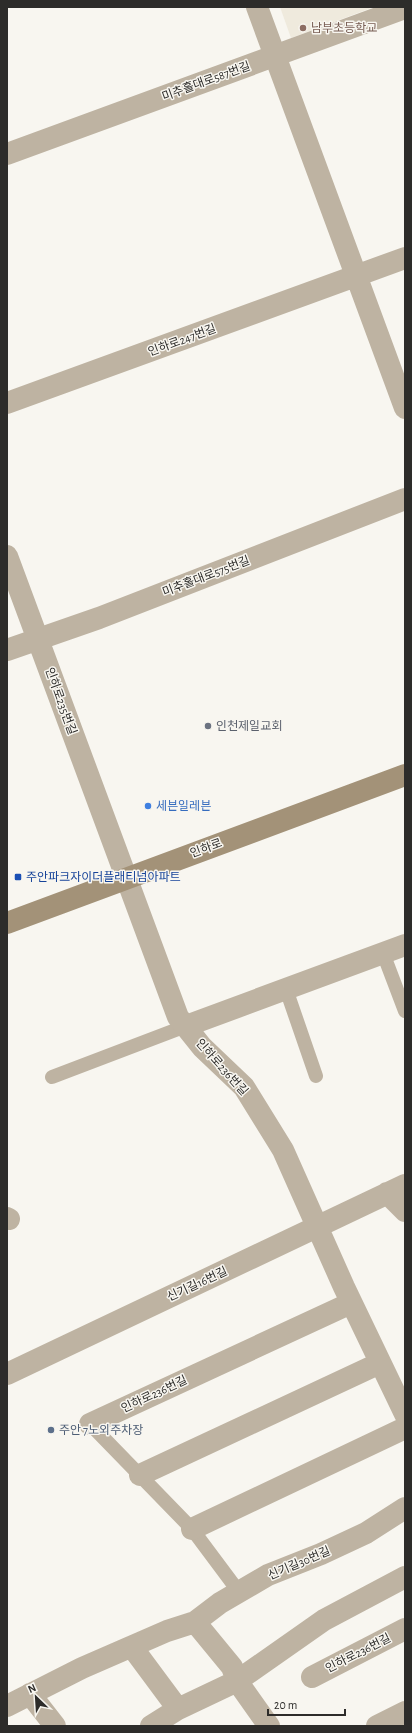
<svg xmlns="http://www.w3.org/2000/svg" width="412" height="1733" font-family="'Alegreya Sans','Noto Sans KR',sans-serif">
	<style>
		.built { fill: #efeadd }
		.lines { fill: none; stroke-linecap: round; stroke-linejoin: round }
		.lane { stroke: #beb3a2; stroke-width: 14 }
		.street { stroke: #beb3a2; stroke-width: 22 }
		.secondary { stroke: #a39278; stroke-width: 22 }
		.education-dot { fill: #8d6e63; stroke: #f8f6f0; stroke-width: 1.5 }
		.worship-dot { fill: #6b7280; stroke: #f8f6f0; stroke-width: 1.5 }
		.shop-dot { fill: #3f7fe0; stroke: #f8f6f0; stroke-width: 1.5 }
		.transit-dot { fill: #1a4fb4; stroke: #f8f6f0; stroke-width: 1.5 }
		.service-dot { fill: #5c6f8a; stroke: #f8f6f0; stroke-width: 1.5 }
		.labels { text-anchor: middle; stroke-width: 3; stroke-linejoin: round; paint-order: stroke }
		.education-label { font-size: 12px; fill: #785e54; stroke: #f8f6f0; text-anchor: start }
		.street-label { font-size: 12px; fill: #2d2c2a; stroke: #f8f6f0 }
		.worship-label { font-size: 12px; fill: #5b616d; stroke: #f8f6f0; text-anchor: start }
		.shop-label { font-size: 12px; fill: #366cbe; stroke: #f8f6f0; text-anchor: start }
		.transit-label { font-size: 12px; fill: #164399; stroke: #f8f6f0; text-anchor: start }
		.service-label { font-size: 12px; fill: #4e5e75; stroke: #f8f6f0; text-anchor: start }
	</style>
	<rect width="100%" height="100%" fill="#f8f6f0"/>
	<path class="built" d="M280,7H374L291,38Z"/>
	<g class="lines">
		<path class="lane" d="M383,953L405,1011
			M286,989L316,1076
			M52,1077L186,1026
			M90,1424L192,1529L239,1592"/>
		<path class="street" d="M257,7L405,408
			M7,154L405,8
			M7,403L405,258
			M7,556L178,1017L202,1047L244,1087L283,1150L344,1287L405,1414
			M7,650L99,618L405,499
			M186,1026L405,945
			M387,1193L405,1211
			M7,1218L9,1219
			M7,1374L405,1185
			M90,1424L351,1303
			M140,1475L380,1363
			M192,1529L405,1428
			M195,1622L232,1667L237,1681L269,1726
			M132,1647L178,1709
			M312,1677L405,1629
			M30,1694L55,1726
			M7,1706L82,1668L167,1631L195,1622L220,1603L268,1575L321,1554L366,1533L405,1508
			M151,1726L178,1709L237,1681L324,1620L405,1577
			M377,1726L405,1712"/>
		<path class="secondary" d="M7,923L405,775"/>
	</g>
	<circle class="education-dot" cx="303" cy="28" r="4"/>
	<circle class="worship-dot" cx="208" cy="726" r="4"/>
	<circle class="shop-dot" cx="148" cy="806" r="4"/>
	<rect class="transit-dot" x="14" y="873" width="8" height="8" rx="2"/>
	<circle class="service-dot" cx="51" cy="1430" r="4"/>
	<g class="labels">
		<g class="education-label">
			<text x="311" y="32">남부초등학교</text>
		</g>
		<g class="street-label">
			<text transform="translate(206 81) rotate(-20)" y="4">미추홀대로587번길</text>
			<text transform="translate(182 340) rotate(-20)" y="4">인하로247번길</text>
			<text transform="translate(206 576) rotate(-21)" y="4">미추홀대로575번길</text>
			<text transform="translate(61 701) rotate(70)" y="4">인하로235번길</text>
			<text transform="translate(206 848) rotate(-20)" y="4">인하로</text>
			<text transform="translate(222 1067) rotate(48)" y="4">인하로236번길</text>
			<text transform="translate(197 1284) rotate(-25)" y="4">신기길16번길</text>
			<text transform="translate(154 1394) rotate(-25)" y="4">인하로236번길</text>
			<text transform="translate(299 1563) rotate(-23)" y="4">신기길30번길</text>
			<text transform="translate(358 1653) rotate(-27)" y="4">인하로236번길</text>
		</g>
		<g class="worship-label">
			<text x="216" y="730">인천제일교회</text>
		</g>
		<g class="shop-label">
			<text x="156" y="810">세븐일레븐</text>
		</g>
		<g class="transit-label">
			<text x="26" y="881">주안파크자이더플래티넘아파트</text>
		</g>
		<g class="service-label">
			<text x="59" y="1434">주안 7노외주차장</text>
		</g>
	</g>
	<rect width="412" height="1733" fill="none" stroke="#2d2c2a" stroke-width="16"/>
	<g transform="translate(36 1697) rotate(335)" stroke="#f8f6f0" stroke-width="3" paint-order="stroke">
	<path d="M0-3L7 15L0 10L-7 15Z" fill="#2d2c2a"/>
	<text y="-6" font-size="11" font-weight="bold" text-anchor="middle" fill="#2d2c2a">N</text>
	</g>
	<path d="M268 1709v6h77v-6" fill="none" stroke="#2d2c2a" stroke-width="2"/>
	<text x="274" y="1709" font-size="12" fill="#2d2c2a" stroke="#f8f6f0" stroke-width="3" paint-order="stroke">20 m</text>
</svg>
